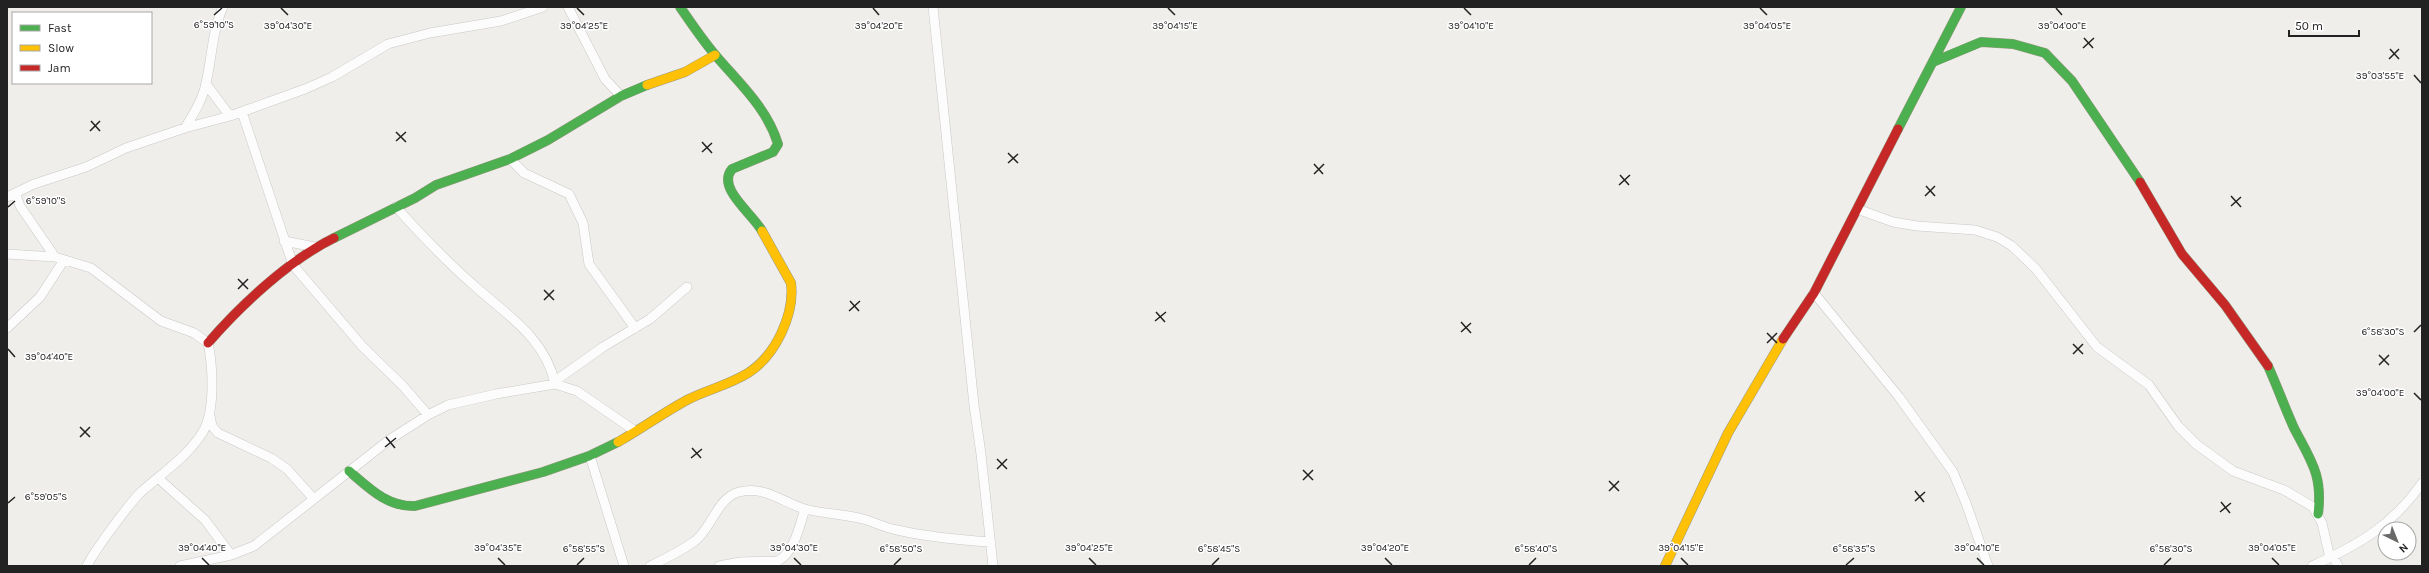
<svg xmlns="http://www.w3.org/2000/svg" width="2429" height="573" font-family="Karla,sans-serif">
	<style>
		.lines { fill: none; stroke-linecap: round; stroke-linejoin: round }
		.street-casing { stroke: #c9c8c7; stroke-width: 10 }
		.fast-casing { stroke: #999a82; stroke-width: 10 }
		.slow-casing { stroke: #999a82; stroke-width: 10 }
		.jam-casing { stroke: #999a82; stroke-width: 10 }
		.street { stroke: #fdfcfc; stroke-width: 9 }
		.fast { stroke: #4caf50; stroke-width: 9 }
		.slow { stroke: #ffc107; stroke-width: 9 }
		.jam { stroke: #c62828; stroke-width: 9 }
		.ticks { fill: none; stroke: #222; stroke-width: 1.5 }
		.ticks-label { font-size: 10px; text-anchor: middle; fill: #222; stroke: #fff; stroke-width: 3; stroke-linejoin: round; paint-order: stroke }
	</style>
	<rect width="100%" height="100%" fill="#f0eeeb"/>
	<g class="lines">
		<defs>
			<path id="street" d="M568,7L605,79L621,96
				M933,7L974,405L981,454L993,566
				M206,84L230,116
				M242,112L293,265L362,346L403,386L428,415
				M185,128C194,113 203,99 206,83C212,58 212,31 223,7
				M510,159L524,173L569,194L583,223L589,264L635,328
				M15,193L20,206L55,257
				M7,197L34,184L86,167L126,148L185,128L230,116L305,89L332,77L388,44L430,33L501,21L543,7
				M396,207C422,236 449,264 478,289C510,317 546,340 555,384
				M1857,209L1893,222L1917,226L1975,230L1997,237L2012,246L2036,269L2097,347L2149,385L2178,426L2196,444L2233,471L2284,490L2313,507L2322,523L2330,558
				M284,241L315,247
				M7,254L55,257L91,268L161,321L194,333L208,343C213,367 215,409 204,430C189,456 162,473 141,492C129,504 94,551 87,566
				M1814,293L1899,397L1953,472L1966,503L1988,566
				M7,328L40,297L64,260
				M555,381L603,347L650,319L687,287
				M210,416L212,426L218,433L271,458L287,469L313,498
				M590,456L624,566
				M158,478L205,520L231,555
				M2333,556L2338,566
				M180,566L231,555L254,546L389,440L428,415L448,405L496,394L555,384L577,391L635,431
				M650,566C665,559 681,551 695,541C712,528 717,498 739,492C765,485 783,503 805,509C824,514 844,514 863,519C874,522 885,528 897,530C928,537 959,540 991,542
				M719,566L740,562L778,561C795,551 799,527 805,509
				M2312,566C2358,545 2392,526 2422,483"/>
			<path id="fast" d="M680,7C692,24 703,41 717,57C740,84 767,108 778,144L773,152L732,169C716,188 753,214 762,231
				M1933,62L1981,42L2013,44L2045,53L2072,81L2140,182
				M1898,129L1961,7
				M334,238L415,198L436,185L510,159L548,140L621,96L647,85
				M2268,366C2277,386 2285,408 2294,428C2311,461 2323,475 2318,514
				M349,471C369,488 387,507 415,506L543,472L589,456L618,442"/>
			<path id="slow" d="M647,85L685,72L715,55
				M618,442C641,429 663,413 687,400C706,390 729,385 748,373C775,356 795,315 791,283L762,231
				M1665,566L1728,433L1783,339"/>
			<path id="jam" d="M2140,182L2182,254L2225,305L2268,366
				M1783,339L1814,293L1898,129
				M208,343C241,305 289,260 334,238"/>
		</defs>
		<use href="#street" class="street-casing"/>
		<use href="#fast" class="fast-casing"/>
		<use href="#slow" class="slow-casing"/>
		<use href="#jam" class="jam-casing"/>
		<use href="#street" class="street"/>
		<use href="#fast" class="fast"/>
		<use href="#slow" class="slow"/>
		<use href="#jam" class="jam"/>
	</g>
	<path class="ticks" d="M281,8L288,15M577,8L584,15M873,8L879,15M1168,8L1175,15M1464,8L1471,15M1760,8L1767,15M2056,8L2062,15M214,15L222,8M2084,38L2093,48M2083,48L2094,38M2390,49L2399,59M2389,59L2399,49M2414,75L2421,83M91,121L100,131M90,131L100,121M396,132L406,142M396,141L406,132M702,142L712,153M702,152L712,143M1008,153L1018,163M1008,163L1018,154M1314,164L1323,174M1314,174L1324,164M1620,175L1629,185M1619,185L1630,175M1926,186L1935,196M1925,196L1935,186M2231,196L2241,207M2231,206L2241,197M8,207L15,201M238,279L248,289M238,289L248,279M544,290L554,300M544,300L554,290M850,301L859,311M849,311L860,301M1156,312L1165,322M1155,321L1166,312M1461,322L1471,333M1461,332L1471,323M2414,332L2421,325M1767,333L1777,343M1767,343L1777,333M2073,344L2083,354M8,349L15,357M2073,354L2083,344M2379,355L2389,365M2379,365L2389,355M2414,393L2421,400M80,427L90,437M80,437L90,427M386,437L395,448M385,447L396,438M692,448L701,458M691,458L702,449M997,459L1007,469M997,469L1007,459M1303,470L1313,480M1303,480L1313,470M1609,481L1619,491M1609,491L1619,481M1915,491L1924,502M1915,501L1925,492M2221,502L2230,513M8,503L15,497M2220,512L2231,503M202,558L209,565M498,558L505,565M794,558L801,565M1089,558L1096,565M1385,558L1392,565M1681,558L1688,565M1977,558L1984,565M2272,558L2279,565M577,565L584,558M894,565L901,558M1212,565L1219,558M1529,565L1536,558M1846,565L1854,558M2164,565L2171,558"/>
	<g class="ticks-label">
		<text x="214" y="28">6°59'10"S</text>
		<text x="288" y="29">39°04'30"E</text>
		<text x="584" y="29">39°04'25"E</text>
		<text x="879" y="29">39°04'20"E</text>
		<text x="1175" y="29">39°04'15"E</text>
		<text x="1471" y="29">39°04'10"E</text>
		<text x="1767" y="29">39°04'05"E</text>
		<text x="2062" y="29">39°04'00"E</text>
		<text x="2380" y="79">39°03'55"E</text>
		<text x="46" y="204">6°59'10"S</text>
		<text x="2383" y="335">6°58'30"S</text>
		<text x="49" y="360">39°04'40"E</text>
		<text x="2380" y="396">39°04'00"E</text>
		<text x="46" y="500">6°59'05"S</text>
		<text x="202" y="551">39°04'40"E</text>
		<text x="498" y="551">39°04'35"E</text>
		<text x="794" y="551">39°04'30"E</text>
		<text x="1089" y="551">39°04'25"E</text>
		<text x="1385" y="551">39°04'20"E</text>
		<text x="1681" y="551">39°04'15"E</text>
		<text x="1977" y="551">39°04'10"E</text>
		<text x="2272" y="551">39°04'05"E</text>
		<text x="584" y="552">6°58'55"S</text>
		<text x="901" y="552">6°58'50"S</text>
		<text x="1219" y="552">6°58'45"S</text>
		<text x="1536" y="552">6°58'40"S</text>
		<text x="1854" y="552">6°58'35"S</text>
		<text x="2171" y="552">6°58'30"S</text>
	</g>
	<rect width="2429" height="573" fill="none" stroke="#222222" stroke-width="16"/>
	<rect x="12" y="12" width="140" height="72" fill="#ffffff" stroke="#a7a7a7"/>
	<rect x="20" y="25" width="20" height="6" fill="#4caf50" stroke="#a7a7a7"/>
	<text x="48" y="32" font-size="12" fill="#222222">Fast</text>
	<rect x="20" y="45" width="20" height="6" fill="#ffc107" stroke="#a7a7a7"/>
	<text x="48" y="52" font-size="12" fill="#222222">Slow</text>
	<rect x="20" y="65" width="20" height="6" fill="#c62828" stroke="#a7a7a7"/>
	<text x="48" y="72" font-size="12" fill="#222222">Jam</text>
	<g transform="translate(2397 541) rotate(137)"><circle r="19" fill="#ffffff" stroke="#a7a7a7"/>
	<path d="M0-3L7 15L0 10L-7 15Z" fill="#6a6968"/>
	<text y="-6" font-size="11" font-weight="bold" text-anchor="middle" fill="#222222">N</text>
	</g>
	<path d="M2289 30v6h70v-6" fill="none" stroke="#222222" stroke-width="2"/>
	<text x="2295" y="30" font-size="12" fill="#222222" stroke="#ffffff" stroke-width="3" paint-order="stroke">50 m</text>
</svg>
